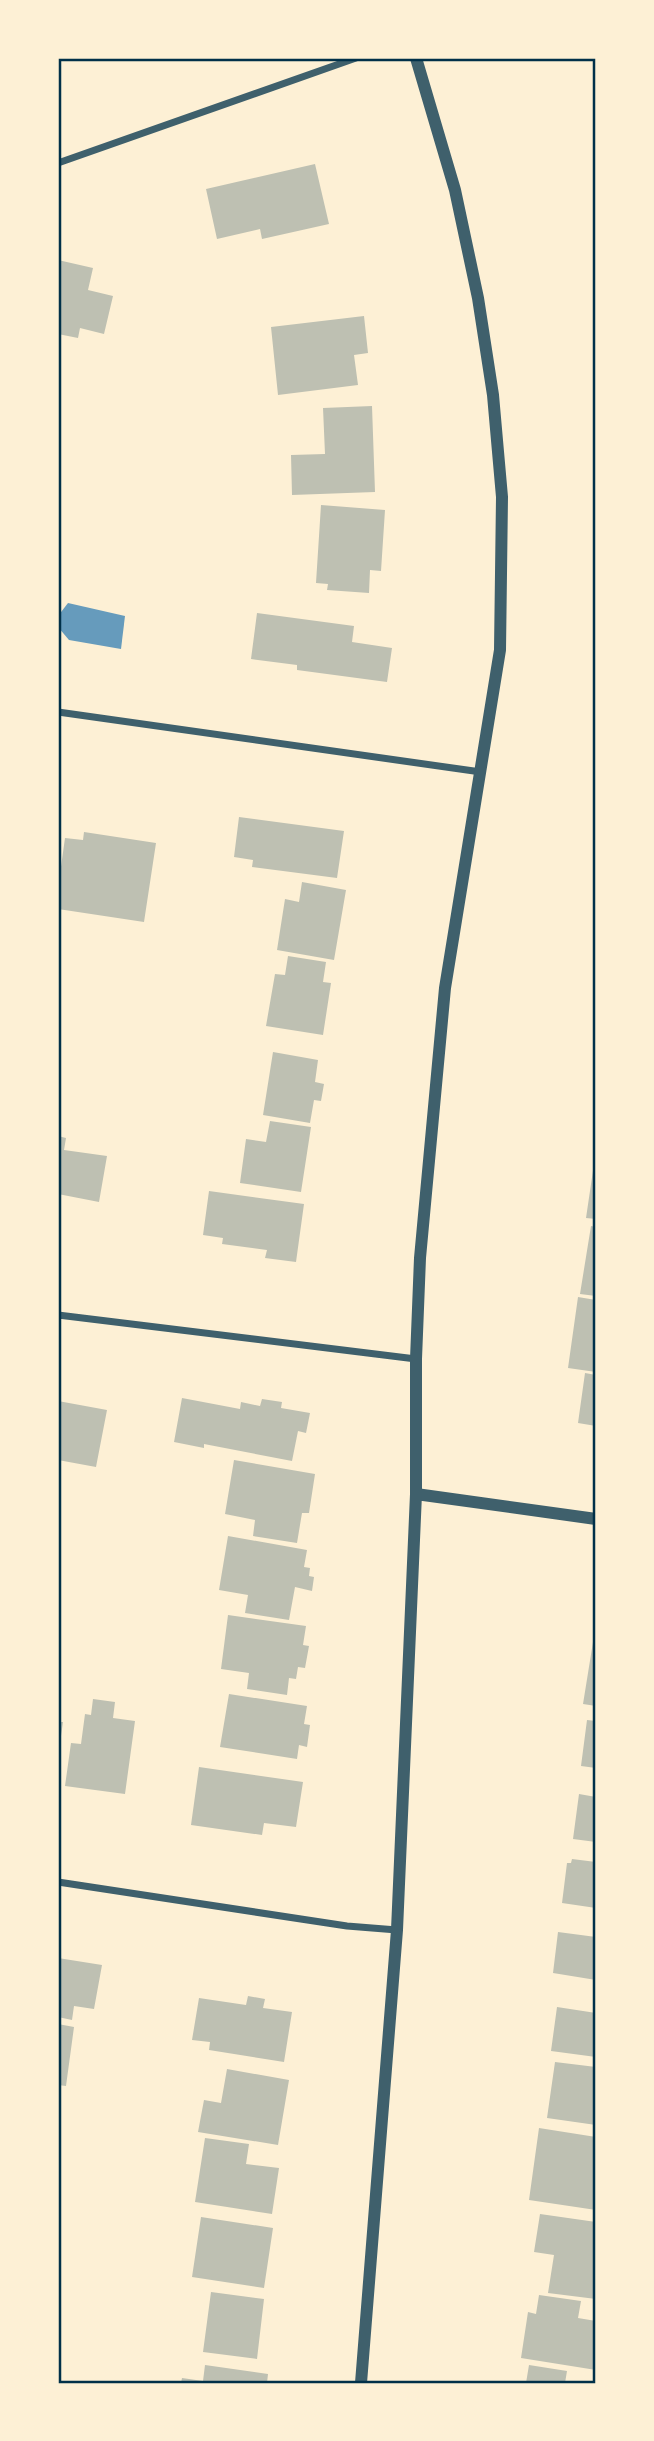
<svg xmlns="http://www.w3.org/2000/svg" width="654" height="2441" font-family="'Nunito Sans',sans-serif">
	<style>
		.water { fill: #669bbc }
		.building { fill: #bec0b2 }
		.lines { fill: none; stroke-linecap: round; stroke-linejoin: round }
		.minor { stroke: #3f606c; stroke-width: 7 }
		.tertiary { stroke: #3f606c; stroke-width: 12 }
		.neatline { fill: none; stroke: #003049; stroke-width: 2.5 }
	</style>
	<rect width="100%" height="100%" fill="#fdf0d5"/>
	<path class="water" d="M68,603L125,616L121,649L69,640L58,627V616Z"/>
	<path class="building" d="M315,164L329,224L262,239L260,229L217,239L206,189Z
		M58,260L93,268L88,290L113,296L104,334L80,328L78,338L58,334Z
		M364,316L368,353L354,355L358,385L278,395L271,327Z
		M372,406L375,492L292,495L291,455L325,454L323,408Z
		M321,505L385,510L381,571L370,570L369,593L327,590L328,584L316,583Z
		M257,613L354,626L352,642L392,648L387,682L297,670V665L251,659Z
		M239,817L344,831L337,878L252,867L253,860L234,857Z
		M84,832L156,843L144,922L58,909V888L65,838L83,840Z
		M302,882L346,890L334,960L277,950L285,899L299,902Z
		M288,956L326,962L323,982L331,983L323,1035L266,1026L275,974L285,975Z
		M273,1052L318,1060L315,1082L324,1084L321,1101L314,1100L310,1123L263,1115Z
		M270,1121L311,1127L301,1192L240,1183L246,1139L266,1142Z
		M58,1136L66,1138L64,1150L107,1156L99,1202L58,1194Z
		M595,1157H596V1219L586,1218Z
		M209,1191L304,1204L296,1262L265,1258L267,1250L222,1244L223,1238L203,1235Z
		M591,1226L596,1227V1296L580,1294Z
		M578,1297L596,1300V1372L568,1368Z
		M585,1373L596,1375V1426L578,1423Z
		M182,1398L240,1409L241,1402L260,1406L262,1399L282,1402L281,1408L310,1413L306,1433L298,1431L292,1461L204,1444V1448L174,1442Z
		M58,1401L107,1410L96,1467L58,1460Z
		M234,1460L315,1474L309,1513H302L297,1543L253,1536L255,1520L225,1514Z
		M228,1536L307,1550L304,1567L310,1568L309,1576L314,1577L312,1591L295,1587L289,1620L245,1613L248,1595L219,1590Z
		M228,1615L306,1626L303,1645L309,1646L305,1668L298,1667L296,1679L289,1678L287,1695L247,1689L249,1673L221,1669Z
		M593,1642H596V1706L583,1704Z
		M229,1694L307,1706L304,1724L310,1725L307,1747L299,1745L297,1759L220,1747Z
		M93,1699L115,1702L113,1718L135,1721L125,1794L65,1786L71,1743L81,1744L85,1714L91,1715Z
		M587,1720L596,1721V1768L581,1766Z
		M58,1722H63L59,1750H58Z
		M199,1767L303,1782L296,1827L264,1823L262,1835L191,1825Z
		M579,1794L596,1797V1842L573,1839Z
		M572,1859L596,1862V1908L562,1903L567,1863H571Z
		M558,1932L596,1937V1980L553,1973Z
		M58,1958L102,1965L94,2009L74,2006L72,2020L58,2017Z
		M248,1996L265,1999L263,2008L292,2012L284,2062L209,2050L210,2042L192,2040L199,1998L246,2005Z
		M557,2007L596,2013V2057L551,2051Z
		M58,2024L74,2027L66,2086L58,2085Z
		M555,2062L596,2067V2125L547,2118Z
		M227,2069L289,2080L278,2145L198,2132L204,2100L221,2103Z
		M539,2128L596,2137V2210L529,2200Z
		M205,2138L249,2144L246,2164L279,2168L272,2214L195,2202Z
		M540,2214L596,2222V2299L548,2293L554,2255L534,2252Z
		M201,2217L273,2228L264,2288L192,2277Z
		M211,2292L264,2299L257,2359L203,2352Z
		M539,2295L581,2301L578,2318L596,2321V2370L521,2358L528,2312L536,2314Z
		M205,2365L268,2374L267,2383H181L182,2378L203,2381Z
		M529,2365L567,2371L565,2383H526Z"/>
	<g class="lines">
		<path class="minor" d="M58,163L356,58
			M58,712L481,772
			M58,1315L416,1359
			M58,1882L347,1926L397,1930"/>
		<path class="tertiary" d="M416,1494L596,1519
			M361,2383L397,1930L416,1494V1359L420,1258L445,988L500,650L502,497L493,395L478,298L455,190L416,58"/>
	</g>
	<rect width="654" height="2441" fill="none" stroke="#fdf0d5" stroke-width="119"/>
	<rect x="60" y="60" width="534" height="2322" class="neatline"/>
</svg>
